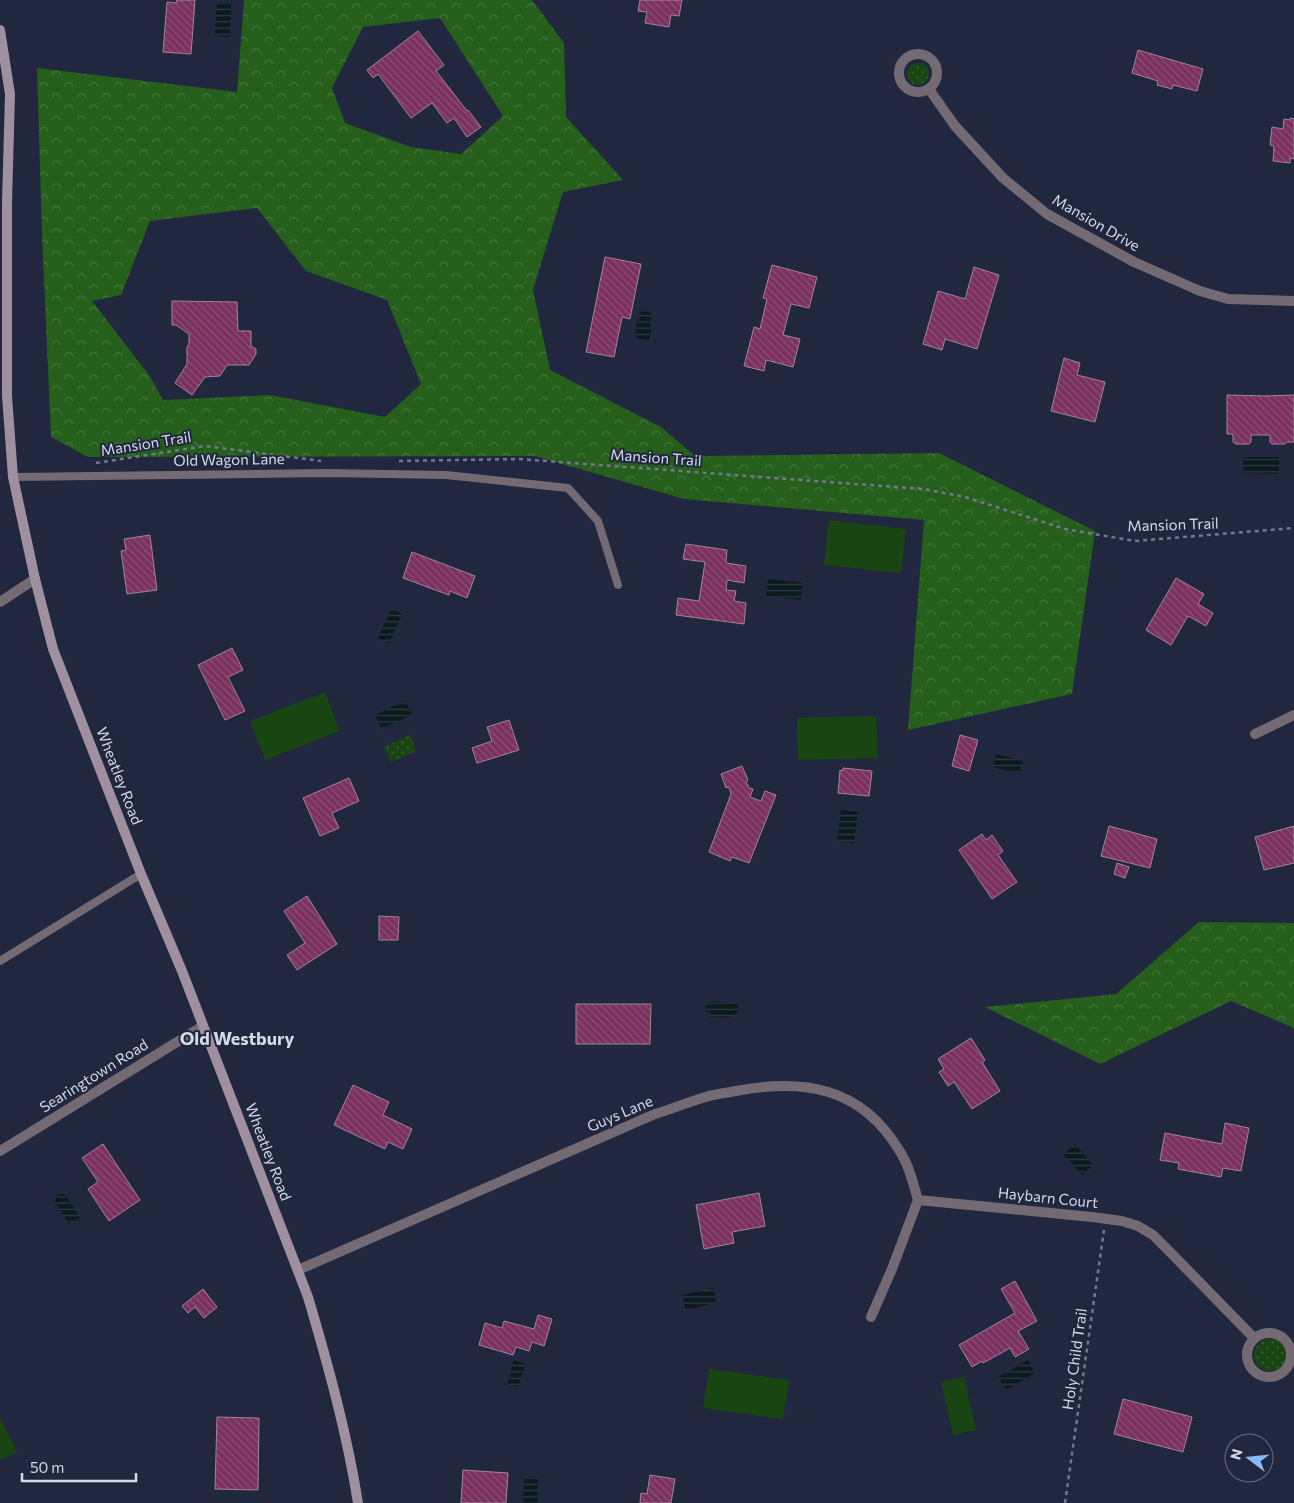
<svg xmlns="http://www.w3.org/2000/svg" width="1294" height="1503" font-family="Commissioner,sans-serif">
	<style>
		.grass { fill: url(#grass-dots) }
		.forest { fill: url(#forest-crowns); fill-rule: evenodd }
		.garden { fill: #184511 }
		.water { fill: url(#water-rules) }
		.building { fill: url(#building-back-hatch); stroke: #a38495 }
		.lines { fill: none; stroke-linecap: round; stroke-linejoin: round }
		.path { stroke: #72798c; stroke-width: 2.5; stroke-dasharray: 4 4; stroke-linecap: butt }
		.lane { stroke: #746a74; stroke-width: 8 }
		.street { stroke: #746a74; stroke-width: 10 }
		.secondary { stroke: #9f8f9f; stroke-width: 10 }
		.labels { text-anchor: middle; stroke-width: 4; stroke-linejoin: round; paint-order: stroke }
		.street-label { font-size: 15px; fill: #d5dae9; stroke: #20273e }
		.quarter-label { font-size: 18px; font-weight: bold; fill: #d5dae9; stroke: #20273e }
	</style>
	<defs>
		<pattern id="grass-dots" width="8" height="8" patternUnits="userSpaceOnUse" patternTransform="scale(1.25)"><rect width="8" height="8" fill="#184511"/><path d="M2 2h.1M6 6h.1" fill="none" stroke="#395f34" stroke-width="1.8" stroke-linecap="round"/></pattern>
		<pattern id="forest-crowns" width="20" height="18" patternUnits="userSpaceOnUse" patternTransform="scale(1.25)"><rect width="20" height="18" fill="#255f1b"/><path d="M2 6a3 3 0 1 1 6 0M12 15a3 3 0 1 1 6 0" fill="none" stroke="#44753c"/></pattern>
		<pattern id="water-rules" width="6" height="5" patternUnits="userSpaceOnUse" patternTransform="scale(1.25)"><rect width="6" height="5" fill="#0a1a1e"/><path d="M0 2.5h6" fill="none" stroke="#2d3b3f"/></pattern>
		<pattern id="building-back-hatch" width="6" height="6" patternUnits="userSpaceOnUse" patternTransform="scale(1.25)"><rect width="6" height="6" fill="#7a315f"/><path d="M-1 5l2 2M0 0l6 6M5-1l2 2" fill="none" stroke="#8c4e76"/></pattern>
	</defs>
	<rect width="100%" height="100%" fill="#20273e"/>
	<path class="grass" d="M907 74a11 11 0 1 1 22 0a11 11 0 1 1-22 0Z
		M410,735L416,751L391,762L384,747Z
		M1254 1355a16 16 0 1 1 32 0a16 16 0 1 1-32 0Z"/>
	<path class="forest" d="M244,0H532L564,43L566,117L623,180L563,192L533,290L550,370L661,427L695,456L939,453L1095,531L1072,694L908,730L924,520L684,499L535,456L88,457L51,437L42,233L37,68L237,92ZM440,18L503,116L461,154L411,147L345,123L332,88L363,27ZM257,208L306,271L387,300L421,384L385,417L270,395L163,400L149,375L92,301L121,295L150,221Z
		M1199,922L1294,923V1028L1231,1001L1100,1064L985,1007L1116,994Z"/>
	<path class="garden" d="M829,520L906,529L901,573L824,565Z
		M325,692L340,731L265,760L250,721Z
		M876,716L878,758L798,760L797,718Z
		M709,1369L789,1380L783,1419L703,1408Z
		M964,1377L976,1430L953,1435L941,1382Z
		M0,1418L17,1452L0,1460Z"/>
	<path class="water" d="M217,3L231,4L230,37L215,36Z
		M641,311L652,313L650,326H652L649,340L636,338L637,334H635L637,320H639Z
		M1243,457H1279V474L1243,473Z
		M768,579L803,583L801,600L766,596Z
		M391,609L402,614L389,643L378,638Z
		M405,701L412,715L381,729L375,715Z
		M996,754L1023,761L1019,774L993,767Z
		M841,810L858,812L854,843L837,840Z
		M711,1001L736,1003L739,1008C737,1021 720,1017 709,1017L710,1013L705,1011V1006L710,1004Z
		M1075,1144L1093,1165L1082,1175L1063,1154Z
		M62,1194L66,1195L80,1218L69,1224L55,1202L57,1195Z
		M713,1288L716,1303L686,1310L682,1295Z
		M514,1360L526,1364L518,1387L507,1384Z
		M1028,1360L1035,1373L1006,1390L998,1377Z
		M524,1479H538L537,1503H523Z"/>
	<path class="building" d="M177,0H195L191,54L163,52L167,2L176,3Z
		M640,0H682L679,16L671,15L669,27L645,23L647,12L638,11Z
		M418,31L444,65L436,71L467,111L468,110L481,127L467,137L454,118L447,123L432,103L411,118L378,74L373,78L367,70Z
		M1138,50L1203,69L1197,91L1173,85L1172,89L1157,85L1158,81L1132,73Z
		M1290,118L1294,119V159L1290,158V163L1273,161L1274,146L1270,145L1272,127L1283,129L1284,119L1290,120Z
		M605,257L641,264L630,319L622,317L614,357L586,352Z
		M772,265L817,277L809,308L791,304L783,335L800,339L793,367L766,360L764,371L744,366L754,327L760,329L767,299L763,298Z
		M974,267L999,275L977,349L945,339L942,350L923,344L938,291L965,299Z
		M172,301L237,302L238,331H251V346L256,349V354L249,365H227L220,376L205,377L192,395L175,383L187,364V347L189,344V334L176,325H172Z
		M1064,358L1080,363L1077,375L1105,382L1095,422L1051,411Z
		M1227,395L1266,396L1294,395V442H1287L1285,444H1272L1270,442V435H1251V442L1249,444H1236L1233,442V434H1227Z
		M150,535L157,590L127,594L121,551L126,550L124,539Z
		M686,544L727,550L726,563L746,566L744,583L727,580L726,590L736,591L734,601L746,603L744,624L676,615L678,598L699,601L705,562L683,559Z
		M412,552L475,576L467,598L450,591L449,595L403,578Z
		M1176,578L1204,594L1198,604L1213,613L1206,626L1188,616L1171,645L1146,630Z
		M232,648L243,670L228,677L245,711L225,720L198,665Z
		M509,720L519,750L477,763L472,748L492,741L487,727Z
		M960,735L978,740L969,771L952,766Z
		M742,766L748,780L746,782L749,788L753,789L750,797L761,801L765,791L776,795L749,863L732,857L730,861L709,852L731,794L729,787L726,788L721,774Z
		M843,768L872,771L869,796L838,793L840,770L843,771Z
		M349,778L359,801L332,813L339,828L320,836L303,798Z
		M1109,826L1157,839L1150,868L1101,856Z
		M1294,826V863L1264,870L1255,837Z
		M982,834L986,840L992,835L1003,851L998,855L1017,882L992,899L959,850Z
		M1117,863L1129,867L1125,878L1114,874Z
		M307,896L337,944L297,970L287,955L305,943L284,911Z
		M379,916L399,917L398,940H379Z
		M576,1004H651L650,1044H576Z
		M971,1038L985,1060L982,1062L1000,1091L972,1109L954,1082L948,1086L939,1072L944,1069L938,1059Z
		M353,1085L389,1102L383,1115L412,1129L403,1149L388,1142L385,1149L334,1125Z
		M1225,1123L1249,1128L1241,1171L1223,1168L1221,1177L1178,1169L1179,1163L1160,1160L1165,1133L1222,1144Z
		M103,1144L140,1200L109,1221L88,1189L98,1182L82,1158Z
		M759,1193L765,1226L732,1232L734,1243L704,1249L696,1205Z
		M1015,1281L1037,1321L1018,1331L1029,1349L1015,1357L1010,1348L983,1363L982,1361L972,1367L959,1345L1015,1313L1001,1289Z
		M203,1289L217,1307L204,1318L195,1307L188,1313L182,1306Z
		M538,1315L552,1319L544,1346L532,1342L529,1351L516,1347L513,1355L479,1345L485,1323L502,1328L504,1321L534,1329Z
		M1123,1399L1192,1417L1183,1452L1114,1434Z
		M217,1417L259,1418L258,1490L215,1489Z
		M463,1470L508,1473L506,1503H461Z
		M650,1475L675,1479L671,1503H640L641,1493L647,1494Z"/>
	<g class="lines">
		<path class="path" d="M399,461L519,459L923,489L965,497L1065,529L1135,541L1294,528
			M96,463L205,446L321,461
			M1065,1503L1104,1230"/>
		<path class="lane" d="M13,477L326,473L446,475L568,488L598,521L618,585
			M0,961L141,874"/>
		<path class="street" d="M899 73a19 19 0 1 1 38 0a19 19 0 1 1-38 0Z
			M929,89L955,126L1003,178L1047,214L1134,262L1200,291L1228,299L1294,301
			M0,602L35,579
			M1255,734L1294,715
			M0,1151L203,1026
			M918,1200L1092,1217L1122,1221L1138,1226L1153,1235L1172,1254L1254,1338
			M298,1270L655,1114C672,1109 688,1102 706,1097C715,1094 726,1093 736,1091C803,1078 861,1087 899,1150C909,1165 913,1183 918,1200
			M871,1317L892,1269L918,1200
			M1247 1355a22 22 0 1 1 44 0a22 22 0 1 1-44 0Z"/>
		<path class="secondary" d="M0,30L10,94L7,202V396L13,477L35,579L53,649L141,874L182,971L308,1297C328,1365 347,1433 358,1503"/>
	</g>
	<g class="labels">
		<g class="street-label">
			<text transform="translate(1096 223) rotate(30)" y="5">Mansion Drive</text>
			<text transform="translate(146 444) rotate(-9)" y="5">Mansion Trail</text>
			<text transform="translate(656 458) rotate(4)" y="5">Mansion Trail</text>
			<text transform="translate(229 460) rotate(-1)" y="5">Old Wagon Lane</text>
			<text transform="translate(1173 525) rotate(-2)" y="5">Mansion Trail</text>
			<text transform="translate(119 776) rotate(69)" y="5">Wheatley Road</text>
			<text transform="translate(94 1076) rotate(-32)" y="5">Searingtown Road</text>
			<text transform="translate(620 1114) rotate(-23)" y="5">Guys Lane</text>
			<text transform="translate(268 1152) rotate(69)" y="5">Wheatley Road</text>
			<text transform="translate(1048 1198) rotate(6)" y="5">Haybarn Court</text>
			<text transform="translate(1075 1359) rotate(-82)" y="5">Holy Child Trail</text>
		</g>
		<g class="quarter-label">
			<text x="237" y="1045">Old Westbury</text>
		</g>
	</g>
	<g transform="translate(1249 1458) rotate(286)"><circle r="24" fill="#20273e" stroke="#686f82"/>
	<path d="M0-4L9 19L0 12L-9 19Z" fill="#8abafc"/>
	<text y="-8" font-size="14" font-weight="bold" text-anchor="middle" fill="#d5dae9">N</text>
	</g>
	<path d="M22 1473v8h114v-8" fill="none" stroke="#d5dae9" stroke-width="2.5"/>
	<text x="30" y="1473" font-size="15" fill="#d5dae9" stroke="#20273e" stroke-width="4" paint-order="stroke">50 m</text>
</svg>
